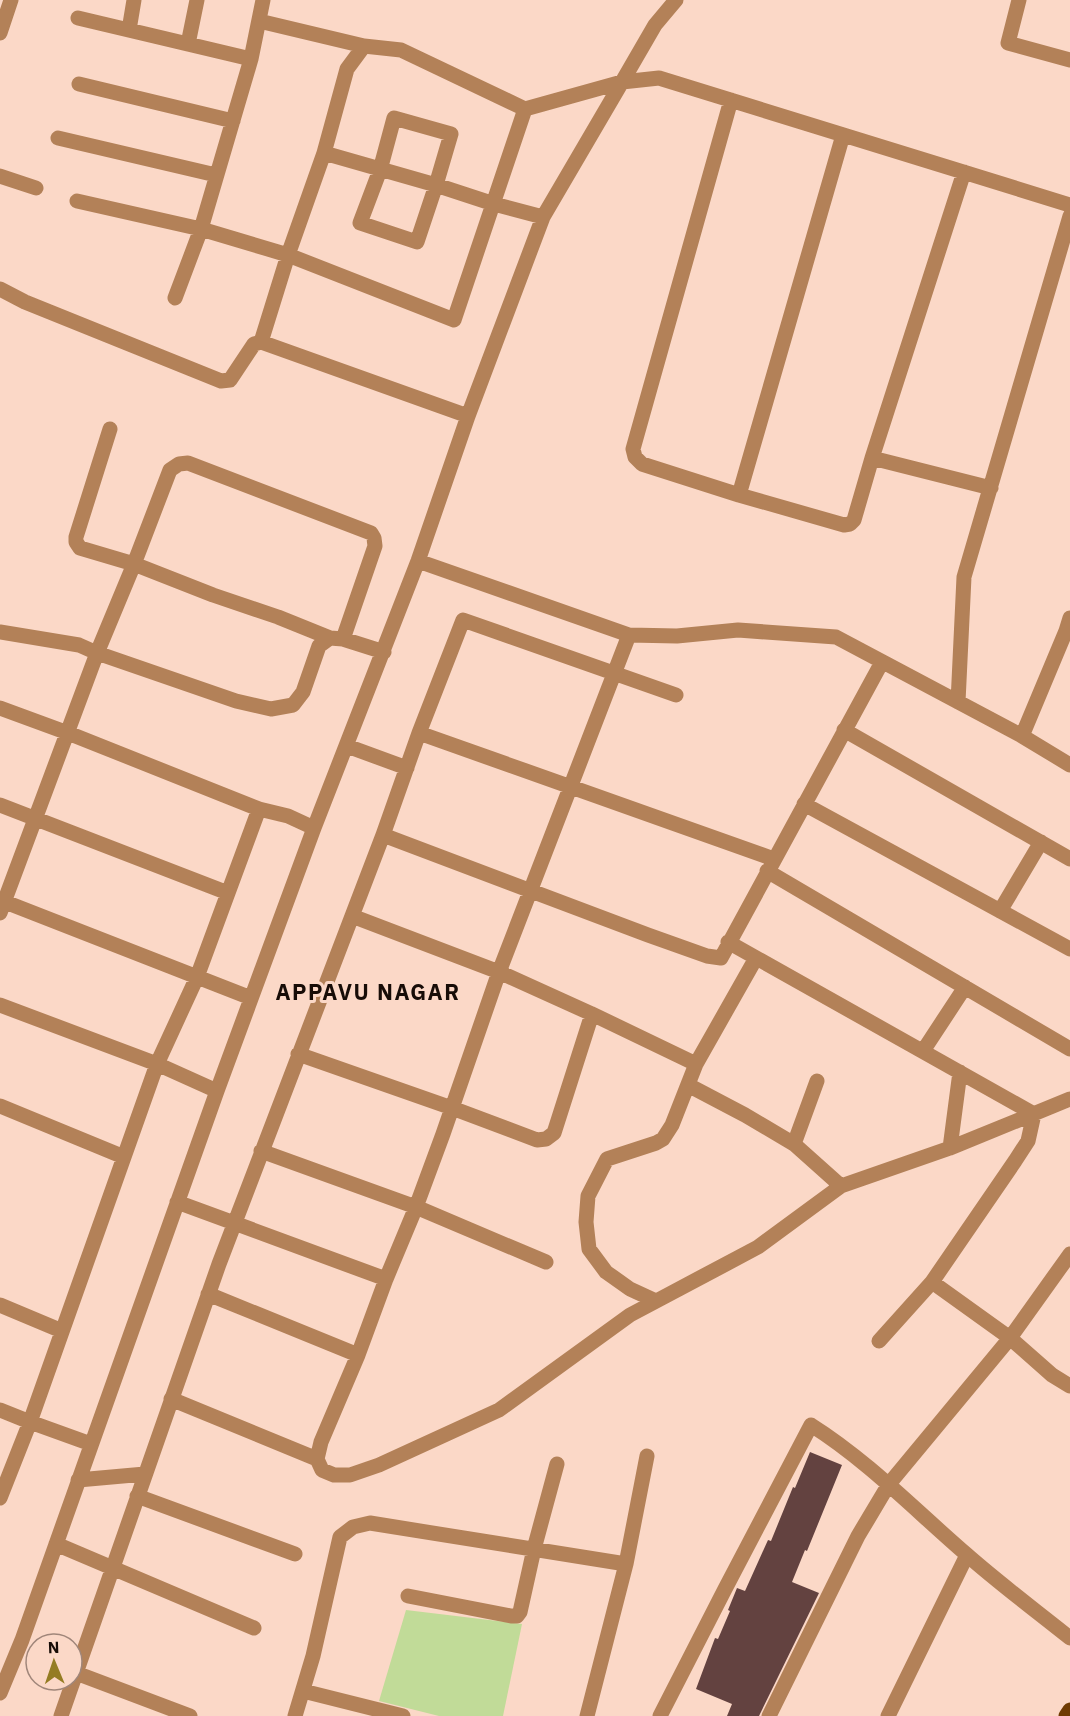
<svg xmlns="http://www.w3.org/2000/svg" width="1070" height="1716" font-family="'IBM Plex Sans',sans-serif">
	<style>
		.green { fill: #c1db98 }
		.building { fill: #634240 }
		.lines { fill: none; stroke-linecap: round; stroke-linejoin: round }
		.minor { stroke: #b38158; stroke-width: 15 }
		.major { stroke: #6f3b03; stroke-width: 15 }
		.labels { text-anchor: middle; stroke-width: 6; stroke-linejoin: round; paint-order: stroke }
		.district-label { font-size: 22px; font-weight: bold; letter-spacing: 1.5px; fill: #170c07; stroke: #fbd8c7 }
	</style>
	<rect width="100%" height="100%" fill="#fbd8c7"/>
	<path class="green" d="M406,1610L522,1624L503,1716H439L379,1701Z"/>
	<path class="building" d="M810,1452L842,1465L807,1551L805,1550L792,1582L819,1593L759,1716H727L732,1704L696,1689L715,1638L718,1639L730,1611L728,1610L737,1588L745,1591L768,1540L771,1541L793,1487L795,1488Z"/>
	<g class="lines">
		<path class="minor" d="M1019,0L1008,43L1070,60
			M78,18L251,59L201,229L288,255L454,320L525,109L622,82L655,25L676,0
			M259,21L364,46
			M129,30L134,0
			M0,33L11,0
			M188,44L197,0
			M251,59L263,0
			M79,84L233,121
			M731,100L633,449L635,457L642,464L739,495L844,525L850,524L854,520L872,458L964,172
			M394,118L451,134L436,185L417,242L360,223L380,170Z
			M58,138L216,175
			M324,153L436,185L494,204L543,217
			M0,176L36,188
			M77,201L201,229L175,298
			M0,289L25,302L221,381L230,380L254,344L261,342L468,416
			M261,342L288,255L324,153L347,69L364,46L401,50L525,109
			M110,429L76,537V542L80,548L134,564L170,470L179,464L188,463L371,533L374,538L375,546L343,639
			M872,458L991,488
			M739,495L843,135
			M418,561L629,635L677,636L738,630L836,637L1022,736L1070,765
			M0,632L79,645L97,653L236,701L271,709L293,705L303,692L319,646L330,638L343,639L384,652
			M629,635L499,972L443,1134L416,1207L386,1279L358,1355L321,1442L317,1459L322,1470L334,1475H350L379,1465L499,1410L630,1315L758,1247L841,1186L950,1148L1070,1099
			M958,702L964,577L1070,216
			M0,708L68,733L259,809
			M844,730L1070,859
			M419,733L774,859
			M1022,736L1066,631L1070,618
			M347,746L407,768
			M804,804L1070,949
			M0,805L228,893
			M383,835L648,935L707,956L721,958L882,662
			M767,871L1070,1049
			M0,900L251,998
			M1000,911L1041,842
			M0,913L97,653L134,564L213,595L278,617L330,638
			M352,916L499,972L592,1014L696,1064
			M728,942L1034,1114L1028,1141L1015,1161L932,1282L879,1341
			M0,1005L157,1064L197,977L259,809L288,816L314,828
			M923,1051L965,987
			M298,1054L452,1108L537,1140L546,1139L554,1133L592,1014
			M688,1085L745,1115L794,1144L841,1186
			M0,1106L124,1157
			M794,1144L817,1081
			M950,1148L960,1072
			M261,1151L416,1207L546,1262
			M177,1202L386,1279
			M932,1282L1010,1338L1052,1375L1070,1386
			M208,1294L358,1355
			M656,1301L630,1289L606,1272L589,1249L586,1222L588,1196L607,1159L656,1143L663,1139L672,1125L696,1064L756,958
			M0,1305L62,1331
			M171,1399L317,1459
			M0,1410L30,1422L0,1498
			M91,1444L30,1422L157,1064L217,1091
			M78,1480L145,1474
			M137,1496L295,1554
			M56,1544L254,1628
			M626,1564L647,1456
			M408,1596L511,1616H517L520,1612L534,1549L557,1464
			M76,1673L190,1716
			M303,1691L403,1716
			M0,1693L22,1640L217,1091L314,828L418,561L468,416L543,217L622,82L659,78L1070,205
			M61,1716L219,1264L383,835L419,733L463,620L676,695
			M295,1716L313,1656L340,1537L353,1527L370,1523L626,1564L587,1716
			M660,1716L725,1589L811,1425C868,1461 915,1510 966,1554C1000,1584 1035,1610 1070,1638
			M769,1716L858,1536L889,1484L1010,1338L1070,1254
			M888,1716L967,1555"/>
		<path class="major" d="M1066,1716L1070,1710"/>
	</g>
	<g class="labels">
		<g class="district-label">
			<text x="368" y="1000">APPAVU NAGAR</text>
		</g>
	</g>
	<g transform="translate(54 1662) rotate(358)"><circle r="28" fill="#fbd8c7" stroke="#a0867a" stroke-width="1.5"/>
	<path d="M0-4.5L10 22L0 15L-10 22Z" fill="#947c23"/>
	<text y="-9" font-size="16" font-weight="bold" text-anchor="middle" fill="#170c07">N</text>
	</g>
</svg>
